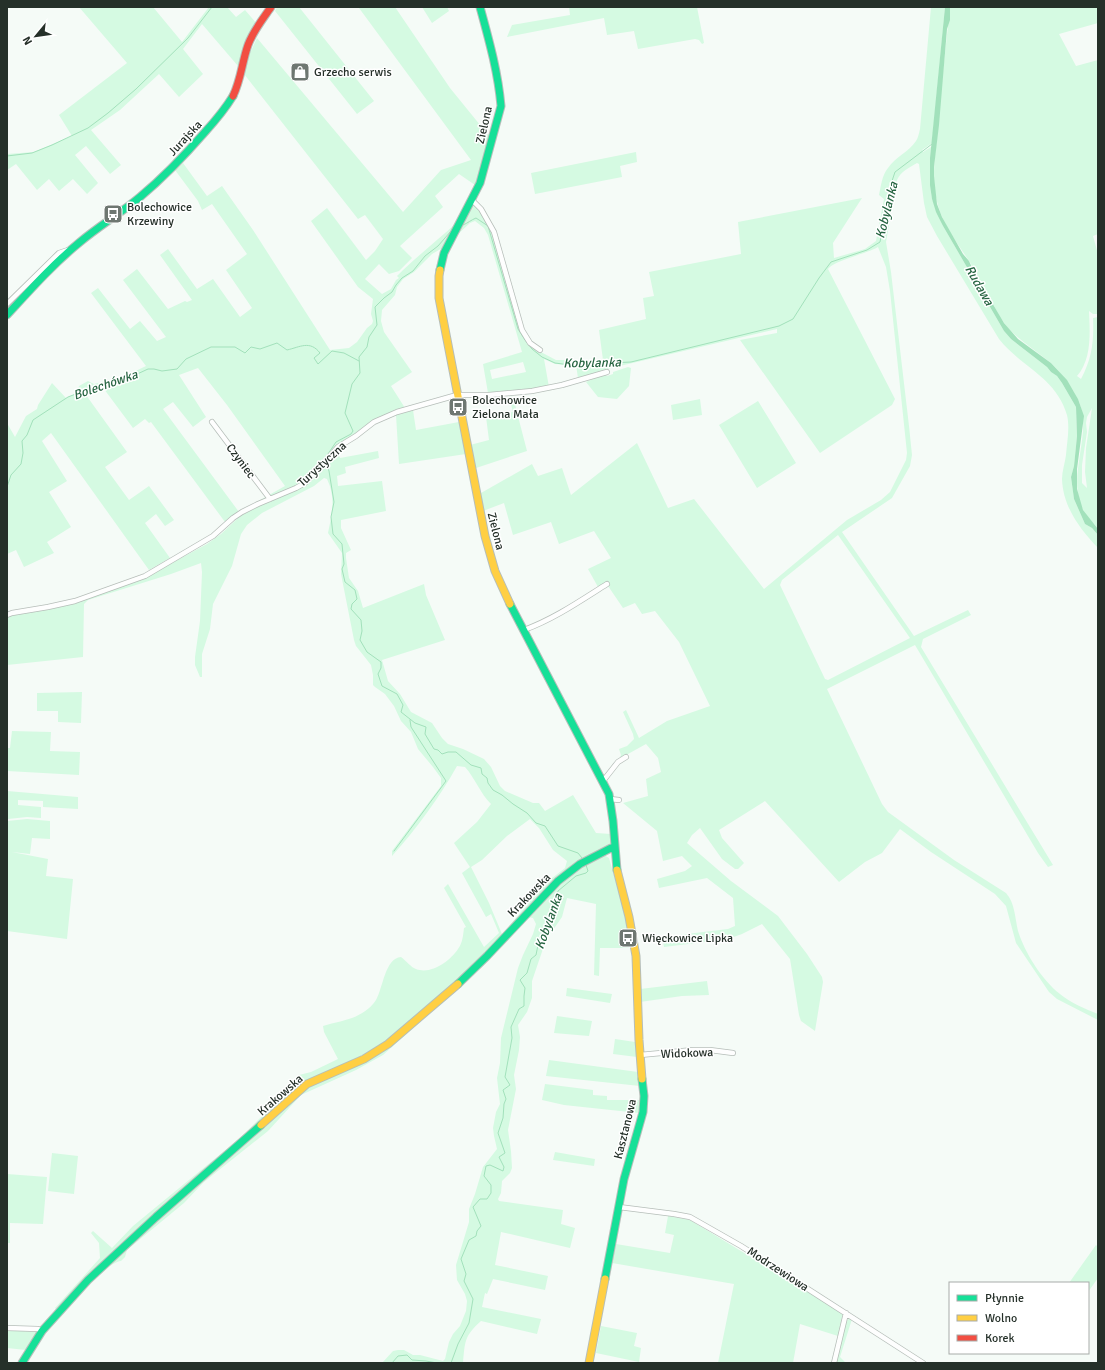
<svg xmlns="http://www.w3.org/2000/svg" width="1105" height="1370" font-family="Signika,sans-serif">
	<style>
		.green { fill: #d5fae2; fill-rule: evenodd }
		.water { fill: #a2e1bb }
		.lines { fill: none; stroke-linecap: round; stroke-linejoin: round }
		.stream { stroke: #a2e1bb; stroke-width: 1 }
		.street-casing { stroke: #b6beb9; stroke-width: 6 }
		.fast-casing { stroke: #b6beb9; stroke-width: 9 }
		.slow-casing { stroke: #b6beb9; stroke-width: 9 }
		.jam-casing { stroke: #b6beb9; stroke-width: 9 }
		.street { stroke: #fefefe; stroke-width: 4.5 }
		.fast { stroke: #16e098; stroke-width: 7 }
		.slow { stroke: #ffcf43; stroke-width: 7 }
		.jam { stroke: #f24e42; stroke-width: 7 }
		.labels { text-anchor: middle; stroke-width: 3; stroke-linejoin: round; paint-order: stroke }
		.poi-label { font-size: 12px; fill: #253029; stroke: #fff; text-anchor: start }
		.street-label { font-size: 12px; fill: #253029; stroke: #fff }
		.water-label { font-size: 13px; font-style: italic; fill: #276542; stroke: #fff }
	</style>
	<rect width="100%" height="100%" fill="#f5fbf7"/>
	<path class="green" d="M79,7H153L182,42L209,7H227L236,17L245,10L257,24L246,39L238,66L202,24L183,49L203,74L179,97L159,74L120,110L91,130L121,165L110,174L86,146L75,155L98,183L87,194L73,179L59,191L49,179L37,190L16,164L7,170V154L34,152L72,136L59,115L127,63Z
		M277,7H299L374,101L357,114L275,11Z
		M360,7H395L450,88L489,136L485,155L475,185L459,174L435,196L443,207L400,246L412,258L399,271L389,274L379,264L365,279L382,294L391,289L396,280L399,278L397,276C416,257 437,241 456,223L444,247L432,254L414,272L403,279L397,287L395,295L382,310L381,321L384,332L412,372L391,386L405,408C377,417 358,428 338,450V453L340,458L378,451L379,458L345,467L346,473L337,476L338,486L382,481L386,511L341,520V528L351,550L346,553V558L349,578L358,591L363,608L424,584L426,595L445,640L382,660L388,681L400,694L411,712L432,723L442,738L448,744L463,749L484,759L491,767L500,786L505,791L533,803H539L545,811L573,795L596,833L611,834V844L605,848L567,870L450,987L384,1042L365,1054L299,1085L241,1140L119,1245L56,1309L55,1308L100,1258L99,1243L91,1233L93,1231L112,1248L133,1226L240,1138L268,1110L299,1075L311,1072L338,1059L324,1032L323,1026C343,1020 363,1019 376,1000C383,988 385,958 401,957C405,960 412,968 416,969C431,975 450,961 458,949C463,942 463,935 464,928L466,927L444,888L448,884L484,947L499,933L491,914L486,917L462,873L470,867L454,843L477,822L491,804C480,793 475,778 465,767L457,766C439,798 417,828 392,856V851L441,786V778L433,767L418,749L411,732L401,721L394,706L385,694L375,687L373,685V675L371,665L356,646L354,640L341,574L342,553L328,533C332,514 336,497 327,479L324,478L314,486L262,513L247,525L241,534L232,566L213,604L210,629L202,654V677H200L195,665V657L200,621L202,572L201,563L171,574L88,600L84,604L83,657L7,665V617L11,615L56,607L148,576L207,544L221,534L237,519L238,513L225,522L151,422L149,423L145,419L133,428L104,389L86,395L127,452L105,467L129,500L149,486L174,520L165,526L156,514L145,523L170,558L149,570L51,433L42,441L67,481L49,492L71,527L47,542L54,553L24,567L16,550L7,554V423L15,437L26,416L37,409L38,405L52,383L66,398L77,393L79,386L88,381L94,384L106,381H115L146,366L91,293L98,288L130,329L140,321L157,341L166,337L123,280L137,269L168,309L185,301L187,302L192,300L160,255L168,249L197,289L213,279L240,317L252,308L226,270L247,254L212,204L202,210L198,201L175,170L183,163L207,196L222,186L253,230L330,350L349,348L357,342L367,328L372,324L373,321L371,314L373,299L358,287L311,221L327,208L366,260L375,251L383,239L365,215L358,219L244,74L250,53L257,38L403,212L441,170L471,160L359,8ZM198,368L227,405L285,486L239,512L163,409L173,402L193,427L206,417L179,375ZM530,819L539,828L553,850L567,861L565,868L547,882L502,934L489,903L471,867L482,860L507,836Z
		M422,7H447L449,11L432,23Z
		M569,7H697L704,43L702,44L699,40L695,39L638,49L634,31L607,35L604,18L507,37L512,25L570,15Z
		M931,7H945L932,143L922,150L923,152L931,147L930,173L932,199L943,226L1004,331L1011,339L1047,367L1051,372L1057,376L1062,383L1076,407L1077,436L1074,466L1071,477L1074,499L1085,524L1092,528L1098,535V548C1080,529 1063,507 1062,479C1062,471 1065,463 1066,455C1067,442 1070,428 1067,415C1056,377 1021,367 999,339L937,236L927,217L924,203L919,164L917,163C909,168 901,171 897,180L886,242L891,272L909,426L912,455L910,466L892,498L842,532L914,636L968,610L971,615L923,639L921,647L1053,865L1048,867L1038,853L915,645L827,689L882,804L888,812L954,860L1006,893C1015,903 1015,918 1018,931C1025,953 1042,980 1060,994C1071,1003 1085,1009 1098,1014V1020L1057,999L1049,992L1016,943L1006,906L995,894L931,852L900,829L882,853L865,862L839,882L765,801L719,830L722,838L744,863L738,869H735L722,859L700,828L692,835L687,843L731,881L778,916L807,954L822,977L823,982L815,1031L801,1021L799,1015L790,959L762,924L742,934L728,939L664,947L662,937L728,929L735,926L733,898L707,878L659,888L657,879L685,871L692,866L682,856L663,861L657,831L623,803L648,796L646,779L661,772L658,758L646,744L628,754L622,760L620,757L621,755L619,749L627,746L634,739L633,734L623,712L626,710L639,738L667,721L710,706L679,642L655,611L642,614L635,603L623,608L606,583L598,587L588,569L611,558L594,531L559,544L551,522L513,535L504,503L483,511L481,493L532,464L538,476L562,468L571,495L637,443L668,508L694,499L764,589L847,520L881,500L890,492L906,460L907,453L890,291L886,267L878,247C866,254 835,260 828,269L895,399L892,405L820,453L740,340L777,333V329L607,369L578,378L576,365L555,364L544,359L549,387L533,390L488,393L483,364L522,352L488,235L484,228L475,221L470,223L456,236L472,205L477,206L491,227L521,330L537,350L556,360H603L599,330L646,319L643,298L654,296L649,272L741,254L738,222L862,198L833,243L834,258L865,249L876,241L884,199L879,195C881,186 882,175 888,168C895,157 909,152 916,141C918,138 919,133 920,129ZM523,362L526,372L492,379L490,370ZM838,535L910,638L828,680L825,679L780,585L782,580Z
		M950,7H1098V23L1059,34L1076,66L1098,60V234L1093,236L1098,254V314H1093L1089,311C1090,332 1092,359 1077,376L1081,379C1092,358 1094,342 1093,318L1098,317V529C1094,523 1088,518 1084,512C1065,477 1093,436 1079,402C1073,388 1062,374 1051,363C1038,352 1023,343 1011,331C1001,321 995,307 988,295C983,288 978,280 974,272C972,268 972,264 969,261C956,241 940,221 936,197C930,168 939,138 939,109ZM1092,408L1086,448L1085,472L1087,488L1082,483V465L1087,432L1086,423L1087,417Z
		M636,152L637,162L620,166L622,177L535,194L531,173Z
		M628,367L631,368L629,386L617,399L598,397L586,382L604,374L607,376L613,374V372Z
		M509,396L513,397L527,451L476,468L470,445L489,440L486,417L513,412Z
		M700,399L702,415L673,420L671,405Z
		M758,401L796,463L757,488L719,425Z
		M413,410L416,430L459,422L466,454L399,464L396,415Z
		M82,692L81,723L58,722V711H37V693Z
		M12,731L51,732L50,751L80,752L79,775L7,771V748H10Z
		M7,791L78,797V809L43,807V801L18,800V805L41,807V818L27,817L8,819Z
		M27,819L50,821V839L32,838L30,854L12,852L48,859L46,876L73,879L67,939L7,931V821Z
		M604,855L609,858L625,914L629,948H600L599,976L594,975L596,904L567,898L562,917L546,940L532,981V998L527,1012L518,1025L520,1037L519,1050L514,1075L516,1089L508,1130L511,1151L512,1168L510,1173L502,1181L501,1193L498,1199L499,1201L563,1210L561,1224L575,1228L570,1248L501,1232L495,1265L548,1276L545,1290L493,1279L487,1294L485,1293L482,1307L541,1319L537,1334L481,1321C464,1336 465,1342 463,1363H382L393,1351L398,1350H404L413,1355H420L443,1361L445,1359L449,1342L453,1334L460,1326L466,1311L467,1301L465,1294L457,1280L456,1265L469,1222V1209L475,1194L483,1167L497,1149L494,1136L493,1128L496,1112L500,1104L497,1078L500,1063L501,1038L518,968L523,955L533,934L536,924L533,918L528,917C500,948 471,979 439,1006L437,1004L563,878Z
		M707,981L709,995L682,996L640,1002V989Z
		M567,988L612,994L610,1003L566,996Z
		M557,1016L592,1021L589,1036L554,1033Z
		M420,1019L421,1021L383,1055L356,1070L301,1095L268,1131L219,1170L203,1183L184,1203L127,1250L125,1257L121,1261C107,1262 72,1303 61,1314L92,1278L193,1186L264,1128L293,1097L304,1088L373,1055Z
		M615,1039L635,1042L637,1057L613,1054Z
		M549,1060L638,1072L640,1086L546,1076Z
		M545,1084L593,1090V1095L607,1096V1100H641L639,1113L564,1105L542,1100Z
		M555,1152L595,1159L594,1166L553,1160Z
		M52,1153L78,1156L74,1194L48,1191Z
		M7,1174L47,1177L43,1224L10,1223V1243H7Z
		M668,1216L690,1220L843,1313L838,1336L800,1324L793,1363H718L734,1284L612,1263L616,1244L670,1253L674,1235L665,1233Z
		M1096,1245L1098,1247V1278L1088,1292V1283H1069Z
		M850,1317L852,1319L840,1357L846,1363H836L846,1322Z
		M601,1326L637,1333L634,1346L641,1348L639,1362L596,1353Z
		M7,1330L38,1332L26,1350L7,1348Z"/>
	<path class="water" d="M945,7H950V20L947,29L939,125L934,167V176L937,204L942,217L963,254L969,261L974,272L1004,323L1018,339L1051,363L1067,380L1078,399L1084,416L1077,469V489L1083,510L1098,529V535L1092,528L1085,524L1074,499L1071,477L1074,466L1077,436L1076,407L1062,383L1057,376L1051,372L1047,367L1011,339L1004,331L943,226L936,212L932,199L930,185V158Z"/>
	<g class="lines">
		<path class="stream" d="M7,156L32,153L52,145L88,128L108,113L136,89L188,38L212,7
			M463,225C468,223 471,220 476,218L488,226L518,329L525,340L532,349L542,357L555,363L570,365L631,362L779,326L793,319L819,278L831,262L867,250L880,242L891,184L895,172L932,144
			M326,457L336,442L351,434L353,431L345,413L352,384L360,373L359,357L367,347L369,337L377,325L375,307L384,298L392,292L396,285L402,278L413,271L425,256L438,246L451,231
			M326,464L329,471L334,502L331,517L333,534L342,544L344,564L342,569L345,582L355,590L357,599L352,604L351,609L361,620L362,631L360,640L367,652L381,662V668L378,674L382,686L397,694L403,705L401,712L415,723L426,727L425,734L434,749L438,750L442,754L448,752H456L471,765L481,768L482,774L487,778L488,783L493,790L502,795L513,804L527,813L536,823L545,826L558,846L578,853L582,858
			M7,487L11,475L21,464L23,453L22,441L27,435L33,420L68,397L99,385L118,383L148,369H154L162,371L177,369L186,359L211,347H235L245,353L251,347L260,349L277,343L287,350C300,347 310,340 320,353L314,358L318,364L332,351L344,353L359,361
			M394,851L446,781L411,727L410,720
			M392,1363L398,1356L407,1355L412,1360L426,1361L437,1363
			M451,1363L458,1344L469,1323L473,1299L464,1281L466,1274L461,1259L469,1240L476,1236L477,1231L481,1226L473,1207L480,1199H487L491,1193V1185L484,1176L486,1166L490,1165L503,1171L504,1167L499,1157L505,1153L498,1133L503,1118L504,1104L506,1099L503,1090L510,1085L505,1077L512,1038L511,1027L519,1009L524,1006V996L525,988L520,980L527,973L531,959L536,955L539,940L553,907L558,891L576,876L586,873L588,871L586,865"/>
		<defs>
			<path id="street" d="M472,200L481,209L494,232L522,330L530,343L540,350
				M7,304L59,253L68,250
				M212,422L270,499
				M7,615L12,613L48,607L75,601L145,576L213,536L233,518L242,512L258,504L296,488L305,483L315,473L338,447L356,436L374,422L397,412L457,395H489L532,391L562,385L607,372
				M524,630C554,619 580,601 607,584
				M603,781L618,762L626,757
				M610,799L619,800
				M640,1055L693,1050H710L733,1053
				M619,1207L674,1214L690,1217L741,1246L923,1363
				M7,1328L38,1329L42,1331
				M834,1363L846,1313"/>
			<path id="fast" d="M440,270L444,253L480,183L501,106C498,72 489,40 480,7
				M7,315C30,290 53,264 80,242C99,226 121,213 140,197C164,177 185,155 205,132C215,121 225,109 233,96
				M510,604L609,794L613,821L617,870
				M458,984L487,956L558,881L580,864L611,848L615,850
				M605,1279L624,1179L643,1112L644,1096L642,1079
				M22,1363L42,1331L88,1280L156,1217L261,1125"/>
			<path id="slow" d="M440,270L439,276V298L485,536L495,571L510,604
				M617,870L629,917L636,956L639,1040L642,1079
				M261,1125L307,1084L364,1059L388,1044L458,984
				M589,1363L605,1279"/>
			<path id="jam" d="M233,96C241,80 242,62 248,45C253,31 263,19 271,7"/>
		</defs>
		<use href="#street" class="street-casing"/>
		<use href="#fast" class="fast-casing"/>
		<use href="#slow" class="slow-casing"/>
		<use href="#jam" class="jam-casing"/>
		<use href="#street" class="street"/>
		<use href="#fast" class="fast"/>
		<use href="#slow" class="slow"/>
		<use href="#jam" class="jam"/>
	</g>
	<defs>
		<symbol id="shop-square" viewBox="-11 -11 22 22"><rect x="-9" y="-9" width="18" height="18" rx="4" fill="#6e7771" stroke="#fff"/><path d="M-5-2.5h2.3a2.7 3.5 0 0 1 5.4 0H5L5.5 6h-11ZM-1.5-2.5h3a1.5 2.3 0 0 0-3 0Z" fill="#fff"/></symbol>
		<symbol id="bus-square" viewBox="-11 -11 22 22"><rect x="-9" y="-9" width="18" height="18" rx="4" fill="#6e7771" stroke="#fff"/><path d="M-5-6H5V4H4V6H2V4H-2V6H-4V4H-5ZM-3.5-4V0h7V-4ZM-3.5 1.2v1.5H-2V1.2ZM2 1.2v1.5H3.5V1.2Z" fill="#fff"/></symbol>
	</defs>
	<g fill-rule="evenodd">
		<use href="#shop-square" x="289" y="61" width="22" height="22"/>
		<use href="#bus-square" x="102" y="203" width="22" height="22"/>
		<use href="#bus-square" x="447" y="396" width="22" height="22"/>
		<use href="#bus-square" x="617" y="927" width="22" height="22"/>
	</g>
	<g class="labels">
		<g class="poi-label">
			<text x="314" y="76">Grzecho serwis</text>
			<text x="127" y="211">Bolechowice<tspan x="127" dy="14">Krzewiny</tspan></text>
			<text x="472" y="404">Bolechowice<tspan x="472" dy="14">Zielona Mała</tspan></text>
			<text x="642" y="942">Więckowice Lipka</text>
		</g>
		<g class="street-label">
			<text transform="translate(484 125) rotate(-77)" y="4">Zielona</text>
			<text transform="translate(185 138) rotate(-47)" y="4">Jurajska</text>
			<text transform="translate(241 461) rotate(53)" y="4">Czyniec</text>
			<text transform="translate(322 464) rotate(-42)" y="4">Turystyczna</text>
			<text transform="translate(496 531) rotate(76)" y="4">Zielona</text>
			<text transform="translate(529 895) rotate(-46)" y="4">Krakowska</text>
			<text transform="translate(687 1053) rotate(-2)" y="4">Widokowa</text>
			<text transform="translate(280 1095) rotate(-41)" y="4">Krakowska</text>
			<text transform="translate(625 1129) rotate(-76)" y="4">Kasztanowa</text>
			<text transform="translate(778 1269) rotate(33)" y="4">Modrzewiowa</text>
		</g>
		<g class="water-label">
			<text transform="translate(886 210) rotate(-76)" y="5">Kobylanka</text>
			<text transform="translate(980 285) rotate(60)" y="5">Rudawa</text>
			<text transform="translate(592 362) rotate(-1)" y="5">Kobylanka</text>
			<text transform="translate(105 384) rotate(-19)" y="5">Bolechówka</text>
			<text transform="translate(548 921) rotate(-70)" y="5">Kobylanka</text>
		</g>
	</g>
	<rect width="1105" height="1370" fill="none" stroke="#253029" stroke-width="16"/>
	<rect x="949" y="1282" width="140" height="72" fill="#ffffff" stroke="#a8aca9"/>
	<rect x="957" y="1295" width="20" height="6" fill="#16e098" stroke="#a8aca9"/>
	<text x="985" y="1302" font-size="12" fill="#253029">Płynnie</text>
	<rect x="957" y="1315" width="20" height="6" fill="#ffcf43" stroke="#a8aca9"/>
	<text x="985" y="1322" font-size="12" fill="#253029">Wolno</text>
	<rect x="957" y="1335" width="20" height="6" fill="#f24e42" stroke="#a8aca9"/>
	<text x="985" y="1342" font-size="12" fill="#253029">Korek</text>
	<g transform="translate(36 36) rotate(241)" stroke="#ffffff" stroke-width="3" paint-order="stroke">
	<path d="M0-3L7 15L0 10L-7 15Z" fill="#253029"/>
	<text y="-6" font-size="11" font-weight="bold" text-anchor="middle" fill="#253029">N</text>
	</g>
</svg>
